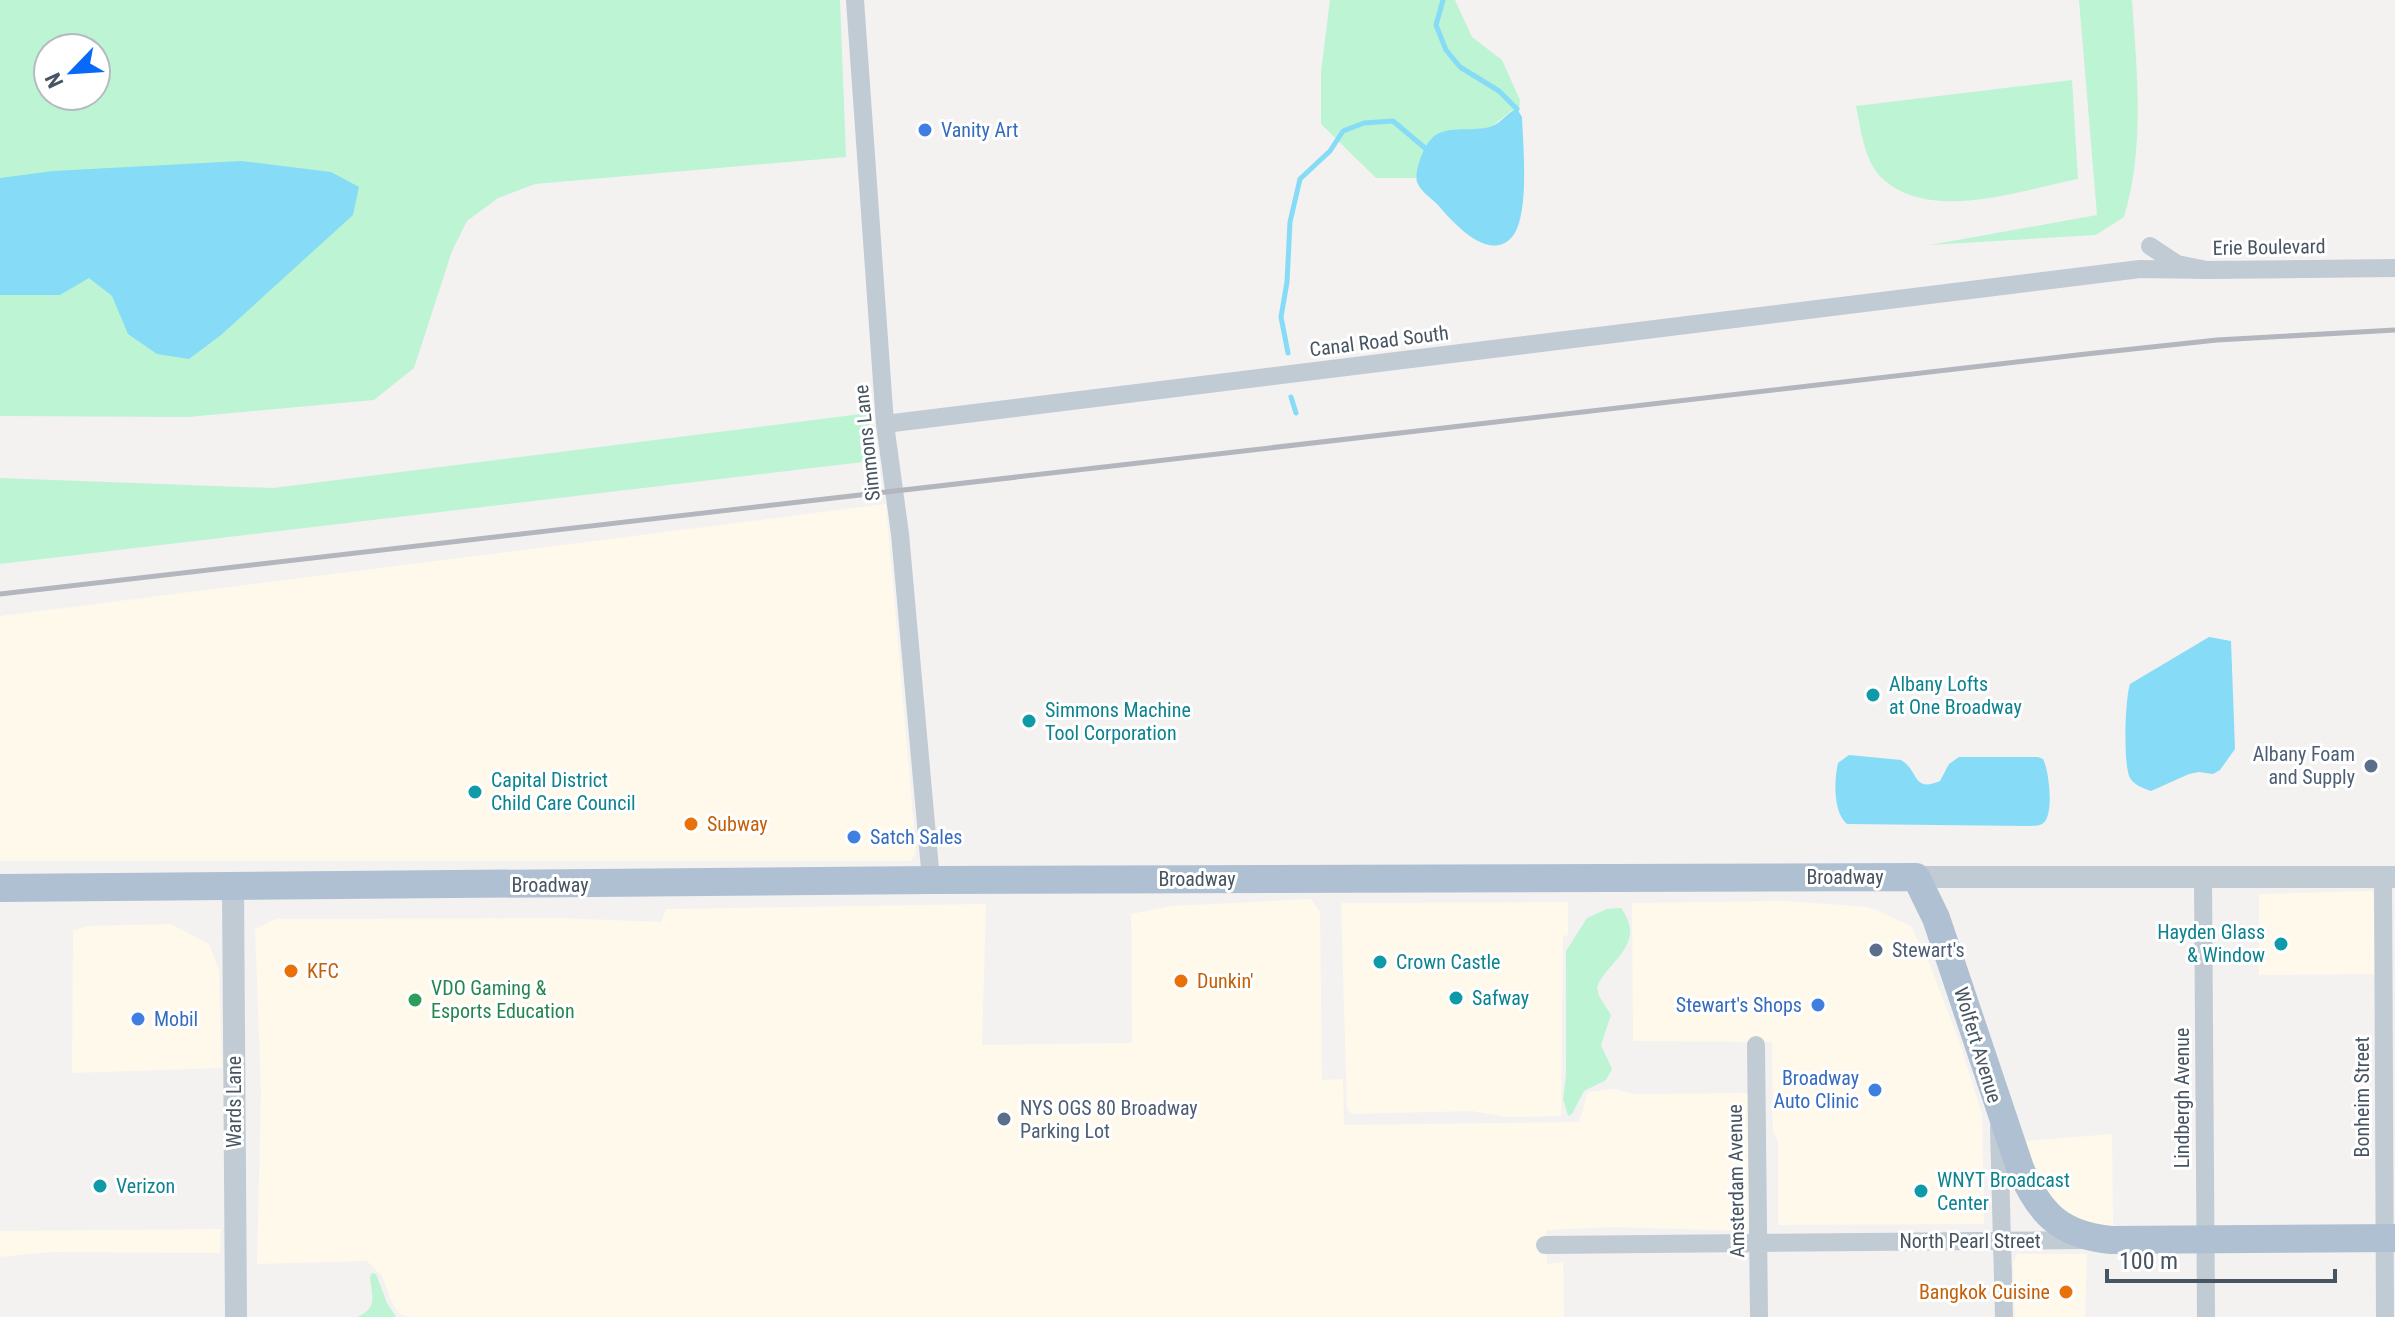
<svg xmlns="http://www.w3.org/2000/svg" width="2395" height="1317" font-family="'Roboto Condensed',sans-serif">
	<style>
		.commercial { fill: #fef9eb }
		.green { fill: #bdf4d4; fill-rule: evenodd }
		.water { fill: #86dbf6 }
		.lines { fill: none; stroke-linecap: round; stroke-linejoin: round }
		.stream { stroke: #86dbf6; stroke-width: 5 }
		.minor { stroke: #c1cbd4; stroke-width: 18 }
		.tertiary { stroke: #c1cbd4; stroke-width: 22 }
		.primary { stroke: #afc0d3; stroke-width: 28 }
		.rail { stroke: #b3b6bc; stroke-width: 5 }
		.shop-dot { fill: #3f7fe0; stroke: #fff; stroke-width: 3 }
		.culture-dot { fill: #0f9aa8; stroke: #fff; stroke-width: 3 }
		.service-dot { fill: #5c6f8a; stroke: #fff; stroke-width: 3 }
		.food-dot { fill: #e8710a; stroke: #fff; stroke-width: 3 }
		.leisure-dot { fill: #2e9e5b; stroke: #fff; stroke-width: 3 }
		.labels { text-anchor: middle; stroke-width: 6; stroke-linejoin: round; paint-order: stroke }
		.shop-label { font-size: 20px; fill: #366cbe; stroke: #fff; text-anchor: start }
		.street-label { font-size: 20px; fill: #475461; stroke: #fff }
		.culture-label { font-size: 20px; fill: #0d838f; stroke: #fff; text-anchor: start }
		.service-label { font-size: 20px; fill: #4e5e75; stroke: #fff; text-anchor: start }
		.food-label { font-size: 20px; fill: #c56008; stroke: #fff; text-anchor: start }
		.leisure-label { font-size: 20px; fill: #27864d; stroke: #fff; text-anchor: start }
	</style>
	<rect width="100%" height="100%" fill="#f4f1f1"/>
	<path class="commercial" d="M886,504L916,851L911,861H0V616Z
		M2373,891L2376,974L2259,975V894Z
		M1311,899L1320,912L1322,1080L1343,1079L1344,1125L1579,1122L1588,1092L1614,1089L1633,1094L1750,1093L1751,1225L1746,1231L1614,1227L1546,1230L1547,1264L1563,1262L1564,1317H409L400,1314L393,1305L382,1276L367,1261L257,1264L261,1092L255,929L276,919L561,918L661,922L666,909L986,904L982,1045L1132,1043L1131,914L1172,906Z
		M1786,901L1869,907L1911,926L1929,963L1961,1046L1982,1115L1984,1224L1778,1225V1140L1773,1133L1772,1042L1633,1041L1632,903Z
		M1568,902V935L1563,936L1561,1116L1507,1117L1472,1111L1352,1114L1347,1110L1341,903Z
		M171,924L209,944L219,971L222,1068L72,1073L73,931L87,926Z
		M2112,1134L2113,1227L2066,1217L2040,1185L2026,1141Z
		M221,1229L220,1253L51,1252L0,1257V1231Z
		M2017,1254H2087L2085,1317H2015L2013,1263Z"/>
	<path class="green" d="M0,0H840L846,157L535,184L498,198L467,221L452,251L414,368L374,400L188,417L0,416ZM48,48H96V96H48Z
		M1330,0H1455L1472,37L1502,60L1520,100L1519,111H1511L1491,127L1431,138L1425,148L1416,178H1376L1321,124V72Z
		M2079,0H2132C2137,71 2145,148 2124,217L2096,235L1930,245L2097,215Z
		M2072,80L2078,179C2021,190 1931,223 1883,179C1864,162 1861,129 1856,106Z
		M869,413L872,461L0,564V478L273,488Z
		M1621,908C1648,945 1607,961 1597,987L1599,996L1611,1015L1601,1045L1612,1069L1606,1080L1584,1091L1572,1114L1568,1116L1563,1099L1566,1076V951L1587,918L1607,909Z
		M372,1273L376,1274L387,1303L396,1317H357C378,1308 372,1297 370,1277Z"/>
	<path class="water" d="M1517,109L1522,117C1523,144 1530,216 1512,237C1488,264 1451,220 1437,204C1430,197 1421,192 1417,182C1414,172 1424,144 1433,137C1449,124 1474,133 1492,126C1502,123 1507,112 1517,109Z
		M241,161L331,172L359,187L353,215L221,335L189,359L157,354L128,334L112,296L89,278L60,295H0V178L53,171Z
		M2209,637L2231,641L2235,749L2220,770L2213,774L2199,772L2189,774L2151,791C2145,789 2134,785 2130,778C2123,765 2125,699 2130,684Z
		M1849,755L1901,760C1919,770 1912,793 1940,781L1949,764L1959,757H2038L2043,759C2049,770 2055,817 2042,824C2039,826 2031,826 2028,826L1847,824C1833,812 1834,780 1838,763Z"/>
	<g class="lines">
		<path class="stream" d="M1443,0L1436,25L1446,50L1460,67L1499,91L1517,109
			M1288,353L1281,317L1287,282L1290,222L1300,179L1330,151L1343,131L1364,123L1393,121L1425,148
			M1291,397L1296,413"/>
		<path class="minor" d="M855,0L885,424L900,534L931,880
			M2150,246L2177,264L2207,270L2395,268
			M885,424L2140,269L2207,270
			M2383,877L2385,1317
			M2203,879L2206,1317
			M1756,1045L1759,1317
			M1999,1128L2004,1317
			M1545,1245L2084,1240"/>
		<path class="tertiary" d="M1916,877H2395
			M233,887L236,1317"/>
		<path class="primary" d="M0,888L931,880L1916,877L1936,918L2020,1168C2039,1213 2060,1235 2111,1240L2395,1238"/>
		<path class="rail" d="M0,594L2086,354L2217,340L2395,330"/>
	</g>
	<g class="shop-dot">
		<circle cx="925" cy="130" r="8"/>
		<circle cx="854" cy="837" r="8"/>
		<circle cx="1818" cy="1005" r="8"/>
		<circle cx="138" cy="1019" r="8"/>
		<circle cx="1875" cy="1090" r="8"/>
	</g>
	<g class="culture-dot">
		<circle cx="1873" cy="695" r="8"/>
		<circle cx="1029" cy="721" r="8"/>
		<circle cx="475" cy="792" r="8"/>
		<circle cx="2281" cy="944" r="8"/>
		<circle cx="1380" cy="962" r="8"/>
		<circle cx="1456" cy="998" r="8"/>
		<circle cx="100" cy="1186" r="8"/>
		<circle cx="1921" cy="1191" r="8"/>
	</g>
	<g class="service-dot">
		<circle cx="2371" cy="766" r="8"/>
		<circle cx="1876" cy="950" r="8"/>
		<circle cx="1004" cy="1119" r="8"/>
	</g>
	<g class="food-dot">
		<circle cx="691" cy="824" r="8"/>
		<circle cx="291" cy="971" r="8"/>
		<circle cx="1181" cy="981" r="8"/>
		<circle cx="2066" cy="1292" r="8"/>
	</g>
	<circle class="leisure-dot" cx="415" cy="1000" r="8"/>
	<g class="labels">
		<g class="shop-label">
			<text x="941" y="137">Vanity Art</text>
			<text x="870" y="844">Satch Sales</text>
			<text x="1802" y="1012" text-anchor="end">Stewart's Shops</text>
			<text x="154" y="1026">Mobil</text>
			<text x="1859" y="1085" text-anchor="end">Broadway<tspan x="1859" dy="23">Auto Clinic</tspan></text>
		</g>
		<g class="street-label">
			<text transform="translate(2269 247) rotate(-1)" y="7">Erie Boulevard</text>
			<text transform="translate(1379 341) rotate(-7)" y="7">Canal Road South</text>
			<text transform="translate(867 443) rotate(-96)" y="7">Simmons Lane</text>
			<text x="1845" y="884">Broadway</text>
			<text x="1197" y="886">Broadway</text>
			<text x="550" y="892">Broadway</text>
			<text transform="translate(1978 1045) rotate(73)" y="7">Wolfert Avenue</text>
			<text transform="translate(2362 1097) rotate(-90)" y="7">Bonheim Street</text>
			<text transform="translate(2182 1098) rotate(-90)" y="7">Lindbergh Avenue</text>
			<text transform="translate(234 1102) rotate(-90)" y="7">Wards Lane</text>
			<text transform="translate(1736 1181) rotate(-91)" y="7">Amsterdam Avenue</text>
			<text x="1970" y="1248">North Pearl Street</text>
		</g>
		<g class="culture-label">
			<text x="1889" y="691">Albany Lofts<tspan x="1889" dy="23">at One Broadway</tspan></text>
			<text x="1045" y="717">Simmons Machine<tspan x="1045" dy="23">Tool Corporation</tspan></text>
			<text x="491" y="787">Capital District<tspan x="491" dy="23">Child Care Council</tspan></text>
			<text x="2265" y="939" text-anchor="end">Hayden Glass<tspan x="2265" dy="23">&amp; Window</tspan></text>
			<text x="1396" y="969">Crown Castle</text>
			<text x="1472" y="1005">Safway</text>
			<text x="1937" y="1187">WNYT Broadcast<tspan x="1937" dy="23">Center</tspan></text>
			<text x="116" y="1193">Verizon</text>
		</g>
		<g class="service-label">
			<text x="2355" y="761" text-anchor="end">Albany Foam<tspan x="2355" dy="23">and Supply</tspan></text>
			<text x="1892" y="957">Stewart's</text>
			<text x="1020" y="1115">NYS OGS 80 Broadway<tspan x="1020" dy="23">Parking Lot</tspan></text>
		</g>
		<g class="food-label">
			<text x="707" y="831">Subway</text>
			<text x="307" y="978">KFC</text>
			<text x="1197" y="988">Dunkin'</text>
			<text x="2050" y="1299" text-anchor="end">Bangkok Cuisine</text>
		</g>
		<g class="leisure-label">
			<text x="431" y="995">VDO Gaming &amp;<tspan x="431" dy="23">Esports Education</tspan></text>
		</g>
	</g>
	<g transform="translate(72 72) rotate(245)"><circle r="38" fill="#ffffff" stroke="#b5bbc0" stroke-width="2"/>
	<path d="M0-6L14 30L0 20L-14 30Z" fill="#0669f9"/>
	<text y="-12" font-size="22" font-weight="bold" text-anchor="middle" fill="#475461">N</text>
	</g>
	<path d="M2107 1269v12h228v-12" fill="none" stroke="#475461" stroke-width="4"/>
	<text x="2119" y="1269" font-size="24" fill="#475461" stroke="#ffffff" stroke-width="6" paint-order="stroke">100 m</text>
</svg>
